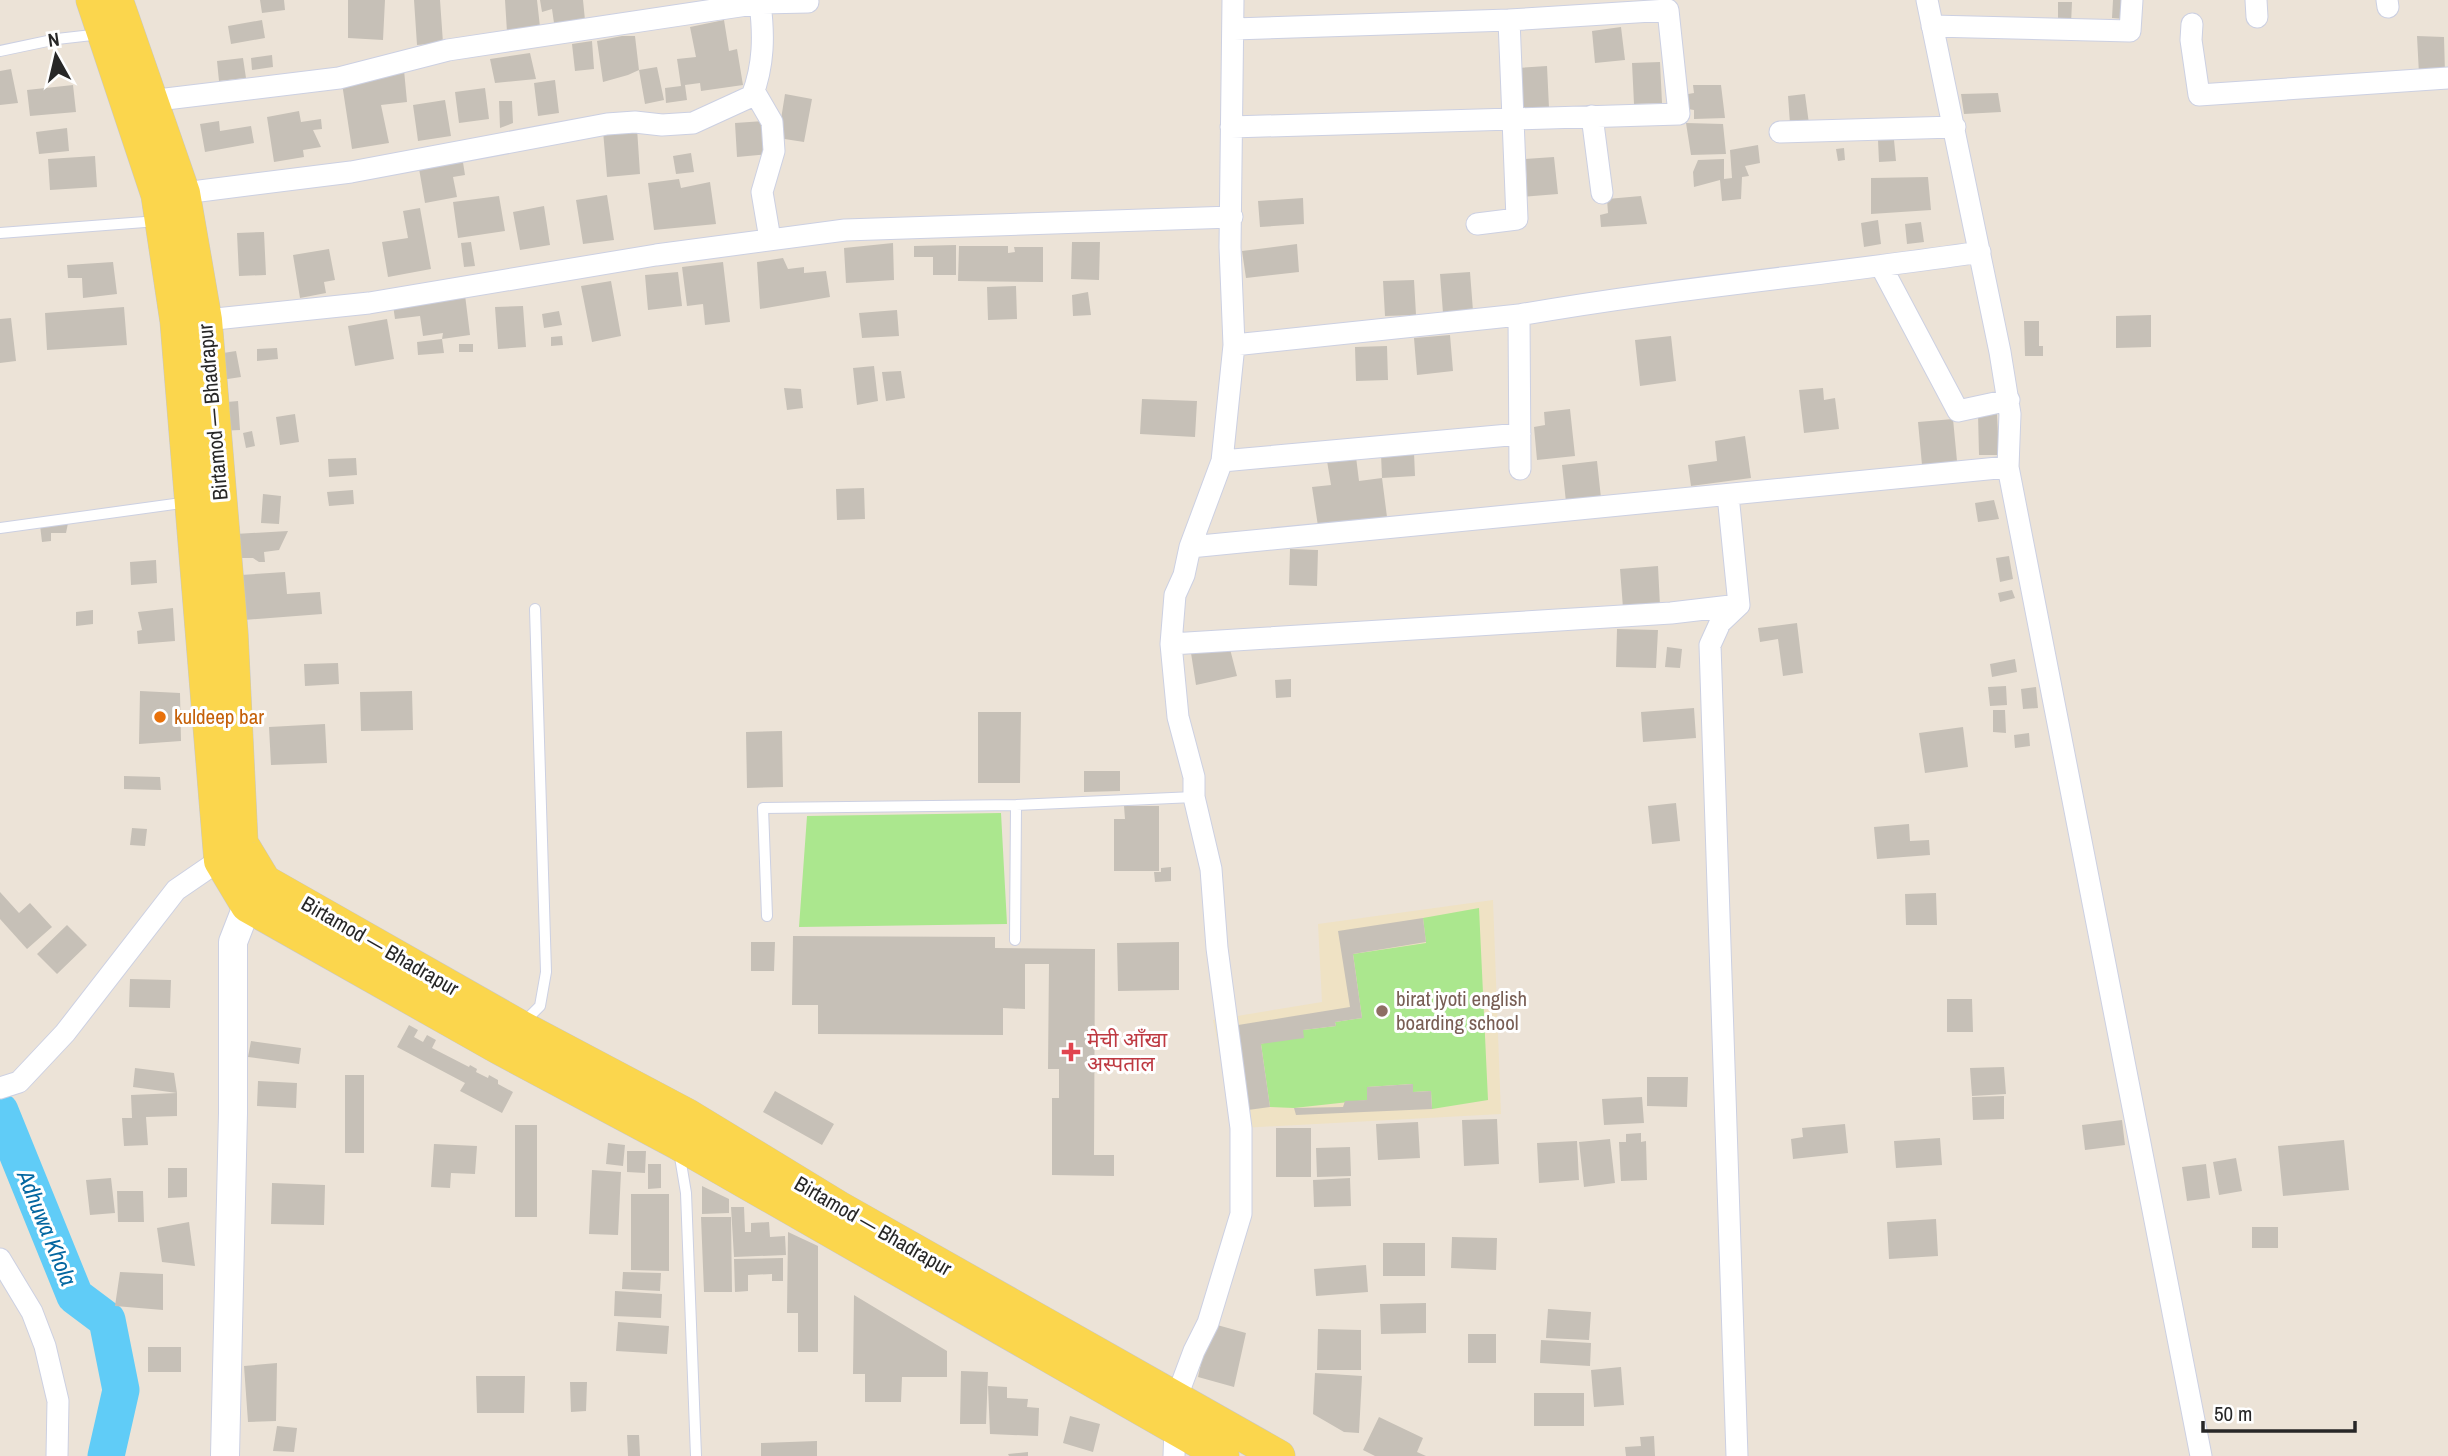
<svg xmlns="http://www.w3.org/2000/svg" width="2448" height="1456" font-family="'Archivo Narrow','Noto Sans Devanagari',sans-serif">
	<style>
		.education { fill: #efe2c4 }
		.green { fill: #abe78e }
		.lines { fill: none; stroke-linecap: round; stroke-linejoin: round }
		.river { stroke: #60ccf7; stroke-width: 37 }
		.building { fill: #c6c0b7 }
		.lane-casing { stroke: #ccd0e2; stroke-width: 12 }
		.street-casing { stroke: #ccd0e2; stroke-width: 23 }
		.secondary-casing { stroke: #ccd0e2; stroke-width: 30 }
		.primary-casing { stroke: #c7c7c7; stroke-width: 33 }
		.lane { stroke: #fff; stroke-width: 10 }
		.street { stroke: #fff; stroke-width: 21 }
		.secondary { stroke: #fff; stroke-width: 28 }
		.primary { stroke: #fbd64d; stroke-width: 32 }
		.food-dot { fill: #e8710a; stroke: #fff; stroke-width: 2.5 }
		.education-dot { fill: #8d6e63; stroke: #fff; stroke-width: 2.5 }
		.health-dot { fill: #e0444e; stroke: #fff; stroke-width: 2.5 }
		.labels { text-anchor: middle; stroke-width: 6; stroke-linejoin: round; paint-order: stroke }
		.street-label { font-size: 21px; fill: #272727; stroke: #fff }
		.food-label { font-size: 21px; fill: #c56008; stroke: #fff; text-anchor: start }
		.education-label { font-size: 21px; fill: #785e54; stroke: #fff; text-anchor: start }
		.health-label { font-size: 21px; fill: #be3a42; stroke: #fff; text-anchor: start }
		.water-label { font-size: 23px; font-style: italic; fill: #0366a0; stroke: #fff }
	</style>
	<rect width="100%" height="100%" fill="#ece3d7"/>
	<path class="education" d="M1493,900L1501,1114L1241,1128L1235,1126L1213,1020L1322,1002L1318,924Z"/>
	<path class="green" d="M1001,813L1007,924L799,927L807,816Z
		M1479,908L1488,1100L1432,1109L1431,1091L1413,1092L1412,1084L1367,1087V1100L1294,1108L1270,1107L1261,1044L1303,1030L1336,1026L1335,1022L1362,1018L1353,954L1426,943L1423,918Z"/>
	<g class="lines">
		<path class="river" d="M0,1111L75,1296L107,1320L121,1390L106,1456"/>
	</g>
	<path class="building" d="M260,0H284L285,10L262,13Z
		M348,0H385L383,40L348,38Z
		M414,0H440L443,43L417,45Z
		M505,0H537L540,27L507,32Z
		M540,0H583L585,20L554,23L552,9L542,12Z
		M2113,0H2127L2126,19L2112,18Z
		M2058,2H2072L2071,24H2058Z
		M262,20L265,38L231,44L228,26Z
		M724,20L729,51L737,49L743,85L701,91L700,83L685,85L687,100L666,103L665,88L681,86L677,59L696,57L690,27Z
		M1621,27L1625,60L1595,63L1592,31Z
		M622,36H635L639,70L628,75L603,82L597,41Z
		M2417,36L2444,37L2445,73L2419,74Z
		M592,41L594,69L575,71L572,44Z
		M530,53L536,79L495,83L490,59Z
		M272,55L273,67L252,70L251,58Z
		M243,58L246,78L219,81L217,61Z
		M1660,62L1662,103L1634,104L1632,63Z
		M1547,66L1549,108L1519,109L1517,68Z
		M657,67L664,100L645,104L639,70Z
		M11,69L18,103L0,105V71Z
		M404,70L407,102L381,105L389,143L352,149L341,77Z
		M555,80L559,113L538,116L534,83Z
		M73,85L76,112L30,116L27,90Z
		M1693,85H1721L1725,118L1694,119V110L1688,109V94L1694,93Z
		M485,88L489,119L459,123L455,92Z
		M1998,93L2001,112L1964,114L1961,94Z
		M785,94L812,99L804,142L778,138Z
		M1805,94L1809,124H1790L1788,96Z
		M445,100L451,136L418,141L413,105Z
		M499,101H512L513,123L500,128Z
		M299,111L301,122L321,119L322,129L313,130L321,147L303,150L304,157L274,162L267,117Z
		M219,121L220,131L251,126L254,143L205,152L200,124Z
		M764,121L768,154L737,157L735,123Z
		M1686,123L1723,124L1726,154L1691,155Z
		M67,128L69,151L39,154L36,132Z
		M637,128L640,174L607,177L603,131Z
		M1878,140H1894L1896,161L1879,162Z
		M1758,145L1760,163L1745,166L1749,176L1742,177L1741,199L1722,201L1720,180L1694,187L1693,172L1698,160L1724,159V179L1732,178L1730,150Z
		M1844,148L1845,160L1838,161L1836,149Z
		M691,153L694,172L676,174L673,156Z
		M95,156L97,187L50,190L48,159Z
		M462,156L465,175L453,177L457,197L425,203L418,163Z
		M1554,157L1558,194L1521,197L1519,181L1527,180L1525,159Z
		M1928,177L1931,210L1871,214V178Z
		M679,179L681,188L710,182L716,224L654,230L648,183Z
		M607,195L614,240L583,244L576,200Z
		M499,196L505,231L458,238L453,202Z
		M1641,196L1647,224L1601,227L1600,215L1608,213L1607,199Z
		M1303,198L1304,224L1260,227L1258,201Z
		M544,206L550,245L520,250L513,212Z
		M420,208L431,269L388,277L382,242L408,238L403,211Z
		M1878,220L1881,244L1864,247L1861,223Z
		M1921,222L1924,242L1907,244L1905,224Z
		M264,232L266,275L239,276L237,233Z
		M471,242L475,266L464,267L461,243Z
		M1072,242H1100L1099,280L1071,279Z
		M893,243L894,280L846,283L844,248Z
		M1297,244L1299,272L1246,278L1242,251Z
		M956,245V275H933V257H914V246Z
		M959,246H1008V253L1015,252L1014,247H1043V282L958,281Z
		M329,249L335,280L324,282L326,293L300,298L293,255Z
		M783,258L788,269L804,267V273L826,271L830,297L760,309L757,262Z
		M113,262L117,294L83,298L82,278H68L67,265Z
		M723,262L730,322L705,325L703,304L687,306L682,267Z
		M678,272L682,306L648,310L645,275Z
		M1470,272L1473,311L1443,313L1440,274Z
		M1414,280L1416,315L1385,316L1383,281Z
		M611,281L621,336L592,342L581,286Z
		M1016,286L1017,319L988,320L987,287Z
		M1088,292L1091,315L1073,316L1072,295Z
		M465,295L470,335L442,339L443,333L423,336L420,316L395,319L393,305Z
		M523,306L526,347L498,349L495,307Z
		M124,307L127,345L47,350L45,313Z
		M897,310L899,336L862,338L859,313Z
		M559,311L562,325L544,328L542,314Z
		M2151,315V347L2116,348V316Z
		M11,318L16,361L0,363V319Z
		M387,319L394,359L355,366L348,326Z
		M2024,321H2039V346H2043V356H2025Z
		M1450,335L1453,371L1417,375L1414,338Z
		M562,336L563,345L551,346V337Z
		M1671,336L1676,381L1640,386L1635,340Z
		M442,339L444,353L418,355L417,342Z
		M459,344H473V352H459Z
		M1387,346L1388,380L1356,381L1355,347Z
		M277,348L278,359L257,361V349Z
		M236,351L241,377L221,380L217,354Z
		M874,366L878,401L857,405L853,368Z
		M901,371L905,398L886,401L882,372Z
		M784,388L801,389L803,408L787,410Z
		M1823,388L1824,400L1835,398L1839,429L1804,433L1799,390Z
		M1142,399L1197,401L1195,437L1140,434Z
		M238,401L240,430L218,431L216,403Z
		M1570,409L1575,456L1537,460L1534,427L1545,425L1544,412Z
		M295,414L299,442L280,445L276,417Z
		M1978,414H1997L1999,455H1979Z
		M1953,419L1957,461L1922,465L1918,422Z
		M252,431L255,446L246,448L243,433Z
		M1745,436L1751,478L1691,486L1688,465L1717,461L1715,441Z
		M1414,452L1415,476L1382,478L1387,517L1318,526L1312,487L1331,485L1327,461L1356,457L1359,481L1382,478L1381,454Z
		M356,458L357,475L329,477L328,459Z
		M1597,461L1601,498L1566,502L1562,465Z
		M864,488L865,519L837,520L836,489Z
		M353,490L354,504L329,506L327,492Z
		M263,494L281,496L279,524L261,523Z
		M1994,500L1999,519L1978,522L1975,503Z
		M68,523L66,533H51V541L42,542L40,525Z
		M288,531L279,550L264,552L265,562H259L253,558H236L235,534Z
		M1290,549L1318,550L1317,586L1289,585Z
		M2009,556L2013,579L2000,582L1996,558Z
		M156,560L157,583L131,585L130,562Z
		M1658,566L1660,606L1623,608L1620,569Z
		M285,572L287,594L320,592L322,614L244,620L241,575Z
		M2012,590L2015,598L2000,602L1998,593Z
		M173,608L175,641L138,644L137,631L142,630L138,612Z
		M93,610V624L76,626V612Z
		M1797,623L1803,673L1783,676L1778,639L1760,642L1758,628Z
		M1617,629L1658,630L1656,668L1616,667Z
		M1667,647L1682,649L1680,668L1665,667Z
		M1230,649L1237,676L1196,685L1191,653Z
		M2015,659L2017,672L1992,677L1990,664Z
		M338,663L339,684L305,686L304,664Z
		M1291,679V697L1276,698L1275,680Z
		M2006,686L2007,705L1990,706L1988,687Z
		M2036,687L2038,708L2023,709L2021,689Z
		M140,691L180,693L181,741L139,744Z
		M412,691L413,730L361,731L360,692Z
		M1694,708L1696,738L1643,742L1641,712Z
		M1993,710H2005L2006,733L1993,732Z
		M978,712H1021L1020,783H978Z
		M325,724L327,763L271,765L269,727Z
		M1963,727L1968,767L1925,773L1919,733Z
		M782,731L783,787L747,788L746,732Z
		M2029,733L2030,746L2015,748L2014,735Z
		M1084,771H1120V791L1084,792Z
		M124,776L160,777L161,790L124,789Z
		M1676,803L1680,841L1652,844L1648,806Z
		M1124,806H1159V871H1114V819H1125Z
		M1909,824L1910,841L1929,840L1930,855L1877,859L1874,827Z
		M132,828L147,829L145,846L130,845Z
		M1171,867V881L1155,882L1154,872H1161V868Z
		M0,892L19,913L30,903L52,927L27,949L0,919Z
		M1936,893L1937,925H1906L1905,894Z
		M1423,918L1426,942L1353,954L1362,1018L1335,1022L1336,1026L1303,1030L1304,1038L1261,1044L1270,1107L1248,1110L1232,1026L1350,1007L1338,931Z
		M67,925L87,945L57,974L37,954Z
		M793,936L995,937V948L1095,949L1094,1155H1114V1176L1052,1175V1098H1059V1069H1048L1049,964H1025V1009L1003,1008V1035L818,1034V1005H792Z
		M751,942H775L774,971H751Z
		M1179,942V990L1118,991L1117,943Z
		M130,979L171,980L170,1008L129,1007Z
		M1947,999H1972L1973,1032H1947Z
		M409,1025L418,1030L414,1037L423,1042L427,1035L436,1040L432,1048L469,1067L470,1065L477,1069L476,1072L488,1078L489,1075L498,1080V1084L513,1092L502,1113L460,1091L465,1083L397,1047Z
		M251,1041L301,1048L299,1064L248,1057Z
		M2004,1067L2006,1094L1972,1096L1970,1068Z
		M135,1068L174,1073L177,1093V1116L146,1117L148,1145L124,1146L122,1118H132L131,1095L177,1093L133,1087Z
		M345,1075H364V1153H345Z
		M1647,1077H1688L1687,1107L1647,1106Z
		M258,1081L297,1083L296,1108L257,1106Z
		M1413,1084V1092L1431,1091L1432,1109L1296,1115L1294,1108L1343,1107L1345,1101L1367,1100V1087Z
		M775,1091L834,1124L822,1145L763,1112Z
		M2004,1096V1119L1973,1120L1972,1097Z
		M1642,1097L1644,1123L1604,1125L1602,1099Z
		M1497,1119L1499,1164L1464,1166L1462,1120Z
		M2122,1120L2125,1145L2085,1150L2082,1125Z
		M1418,1122L1420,1158L1378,1160L1376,1124Z
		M1845,1124L1848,1153L1793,1159L1791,1139L1803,1137L1802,1128Z
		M515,1125H537V1217H515Z
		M1276,1128H1311V1177H1276Z
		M1641,1133V1142L1646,1141L1647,1180L1621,1181L1619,1142H1626V1134Z
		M1940,1138L1942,1165L1896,1168L1894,1141Z
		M1610,1139L1615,1183L1584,1187L1579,1142Z
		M2344,1140L2349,1190L2283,1196L2278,1146Z
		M1577,1141L1579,1180L1539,1183L1537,1143Z
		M608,1143L625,1145L623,1166L606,1164Z
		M434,1144L477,1146L475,1174L451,1173L450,1188L431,1187Z
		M1350,1147L1351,1176L1317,1177L1316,1148Z
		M627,1151H646L645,1173L627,1172Z
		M2236,1158L2242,1191L2219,1195L2213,1162Z
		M648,1164H661V1188L648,1189Z
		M2206,1164L2210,1198L2187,1201L2182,1167Z
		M168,1168H187V1197L168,1198Z
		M592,1170L621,1172L618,1235L589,1234Z
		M111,1178L115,1213L90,1215L86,1180Z
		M1350,1178L1351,1206L1314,1207L1313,1180Z
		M272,1183L325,1185L324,1225L271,1224Z
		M702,1186L729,1199V1213L702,1214Z
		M117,1191H143L144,1222H118Z
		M631,1194H669V1271L631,1270Z
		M731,1207H744L745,1232H751V1223L769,1222L770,1237L785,1236L786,1255L734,1257Z
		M701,1217H731L732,1292H704Z
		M1936,1219L1938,1256L1889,1259L1887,1222Z
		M189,1222L195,1266L162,1262L157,1228Z
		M2252,1227H2278V1248H2252Z
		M788,1232L818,1246V1352H798V1313H787Z
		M1452,1237L1497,1238L1496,1270L1451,1268Z
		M1383,1243H1425V1276H1383Z
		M783,1258V1281H772V1274L748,1275V1291L735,1292L734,1259Z
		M1366,1265L1368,1292L1316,1296L1314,1269Z
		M120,1272L163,1274V1310L115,1306Z
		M623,1272L661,1273L660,1291L622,1289Z
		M615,1291L662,1294L661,1318L614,1316Z
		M854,1295L947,1351V1377H902L901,1402H865V1374H853Z
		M1426,1303V1333L1381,1334L1380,1304Z
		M1548,1309L1591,1312L1589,1340L1546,1338Z
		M618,1322L669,1326L667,1354L616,1351Z
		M1210,1323L1246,1333L1234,1387L1198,1377Z
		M1318,1329L1361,1330V1370H1317Z
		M1468,1334H1496V1363H1468Z
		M1541,1340L1591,1343L1590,1366L1540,1363Z
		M148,1347H181V1372H148Z
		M277,1363L276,1421L248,1422L244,1366Z
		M1621,1367L1624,1405L1594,1407L1591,1370Z
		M961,1371L988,1372L986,1424H960Z
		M1315,1373L1362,1376L1359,1433L1344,1432L1313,1414Z
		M476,1376H525L524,1413H477Z
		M570,1382H587L586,1411L571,1412Z
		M988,1386L1007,1387V1398L1028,1399L1027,1407L1039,1408L1038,1436L990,1434Z
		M1534,1393H1584V1426H1534Z
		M1070,1416L1100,1424L1093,1452L1063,1443Z
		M1379,1417L1423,1438L1417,1452L1426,1456H1375L1363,1450Z
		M277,1426L297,1428L294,1452L273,1451Z
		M627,1435H639L640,1456H628Z
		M1654,1436L1655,1456H1626L1625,1447L1641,1446L1640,1437Z
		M817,1441V1456H761V1443Z
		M1028,1452V1456H1009L1008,1454Z"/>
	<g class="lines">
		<defs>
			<path id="lane" d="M0,51L57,39L101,34
				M0,233L158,221
				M0,528L189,502
				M767,916L763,808L1016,805L1194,797
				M1015,940L1016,805
				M522,1024L540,1006L546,972L535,609
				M679,1151L686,1193L696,1456"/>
			<path id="street" d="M1927,0L2000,352L2010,414L2008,467L2201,1456
				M2256,0L2257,17
				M2387,0L2388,7
				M1668,10L1679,114L1513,119L1509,20Z
				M2192,24L2191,40L2199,95L2448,78
				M1932,26L2130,31L2132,0
				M1234,29L1509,20
				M754,91L772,122L774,151L762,192L770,239
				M141,102L339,78L448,50L760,3L808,2
				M1592,116L1602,193
				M1231,127L1513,119L1517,219L1477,224
				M1780,132L1955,127
				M184,193L351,172L607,124L635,122L662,125L693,123L752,96C764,65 764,35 760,3
				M1881,266L1958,411L2009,400
				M1519,315C1672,288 1826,275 1980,252
				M206,320L369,303L656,255L845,230L1232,217
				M1234,345L1519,315L1520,469
				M1222,461L1520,434
				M1728,495L1739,605
				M1190,547L2008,467
				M1171,644L1671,613L1739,605L1720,623L1710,645L1737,1456
				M0,1088L19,1082L65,1033L176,890L230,853
				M0,1259L32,1312L45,1346L58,1401L57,1456
				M1174,1456L1176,1399L1194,1351L1208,1323L1241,1214V1128L1217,948L1211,869L1194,797V777L1178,717L1171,644L1175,595L1184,575L1190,547L1222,461L1234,345L1230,247L1233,0"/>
			<path id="secondary" d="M225,1456L233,1113V942L247,906L259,889"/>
			<path id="primary" d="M92,0L157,195L176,321L220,861L247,906L500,1049L678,1144L1223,1456
				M117,0L184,193L206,320L232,633L242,843L265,881L520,1026L688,1115L839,1207L1279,1456"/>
		</defs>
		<use href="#lane" class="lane-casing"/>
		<use href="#street" class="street-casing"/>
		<use href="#secondary" class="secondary-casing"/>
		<use href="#primary" class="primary-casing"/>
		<use href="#lane" class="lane"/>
		<use href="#street" class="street"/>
		<use href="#secondary" class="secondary"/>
		<use href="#primary" class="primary"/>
	</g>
	<circle class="food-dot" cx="160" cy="717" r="7"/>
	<circle class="education-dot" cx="1382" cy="1011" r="7"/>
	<path class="health-dot" d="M1067.5 1041.5h7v7h7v7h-7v7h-7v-7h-7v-7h7z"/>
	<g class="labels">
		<g class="street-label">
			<text transform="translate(213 412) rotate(-95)" y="7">Birtamod — Bhadrapur</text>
			<text transform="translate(380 946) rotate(30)" y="7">Birtamod — Bhadrapur</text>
			<text transform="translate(873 1226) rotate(30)" y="7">Birtamod — Bhadrapur</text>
		</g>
		<g class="food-label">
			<text x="174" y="724">kuldeep bar</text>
		</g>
		<g class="education-label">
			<text x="1396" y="1006">birat jyoti english<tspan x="1396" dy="24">boarding school</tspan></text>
		</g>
		<g class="health-label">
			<text x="1087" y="1047">मेची आँखा<tspan x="1087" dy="24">अस्पताल</tspan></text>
		</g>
		<g class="water-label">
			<text transform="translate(47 1228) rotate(68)" y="8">Adhuwa Khola</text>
		</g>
	</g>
	<g transform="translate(56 56) rotate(352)" stroke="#ffffff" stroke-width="5" paint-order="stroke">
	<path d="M0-5L12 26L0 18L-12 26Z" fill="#272727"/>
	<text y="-10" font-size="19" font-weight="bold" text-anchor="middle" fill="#272727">N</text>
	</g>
	<path d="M2203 1421v10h152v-10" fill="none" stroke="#272727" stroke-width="3.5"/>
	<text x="2214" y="1421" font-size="21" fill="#272727" stroke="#ffffff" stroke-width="5" paint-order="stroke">50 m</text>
</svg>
